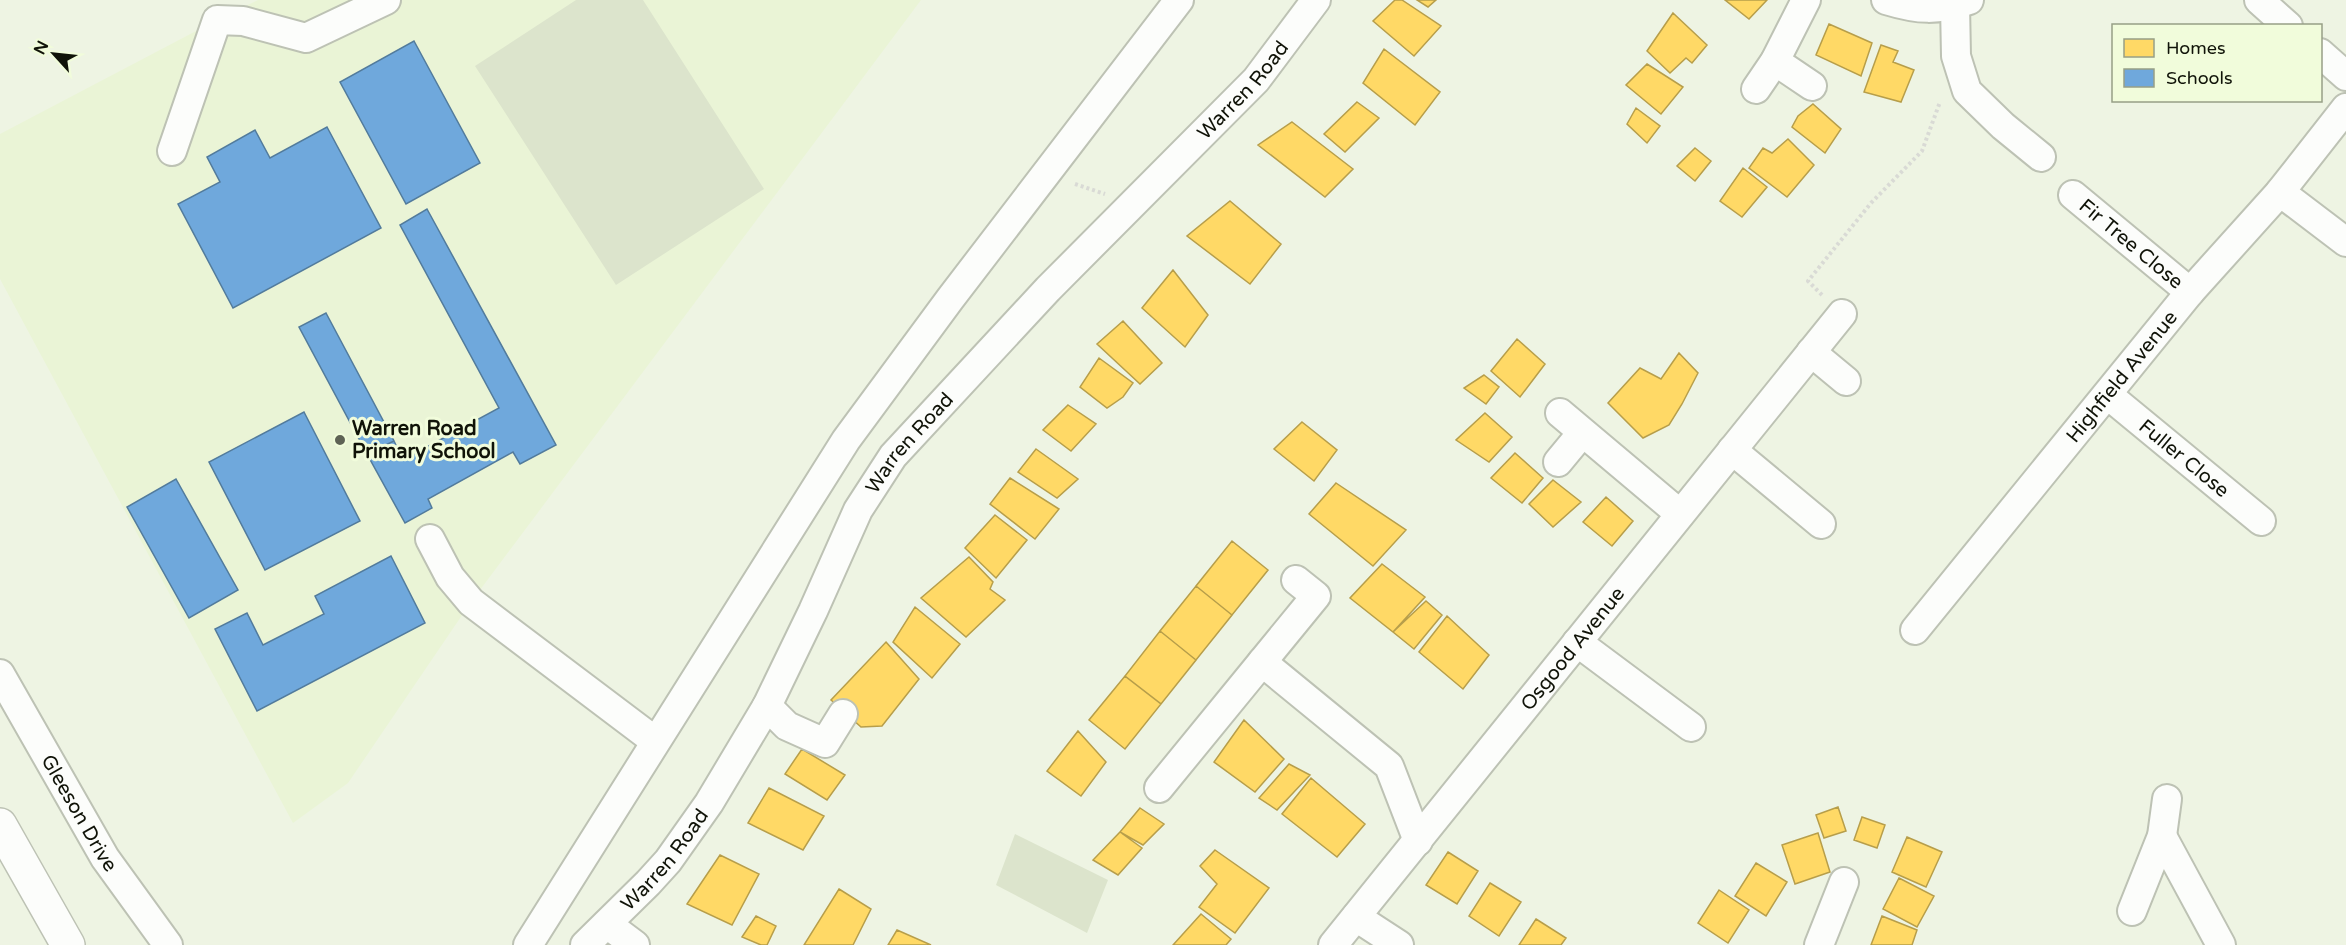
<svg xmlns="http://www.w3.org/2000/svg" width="2346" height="945" font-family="'Varela Round',sans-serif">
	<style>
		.built { fill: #eaf4d6 }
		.green { fill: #dce4cc }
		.homes { fill: #ffd966; stroke: #b79e4a; stroke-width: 1.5 }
		.schools { fill: #6fa8dc; stroke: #527b9c; stroke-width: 1.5 }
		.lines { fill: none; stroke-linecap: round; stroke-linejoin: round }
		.minor-casing { stroke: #bdc2b4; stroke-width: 32 }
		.major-casing { stroke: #bdc2b4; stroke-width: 36 }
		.path { stroke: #d9dad5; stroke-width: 4; stroke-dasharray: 3 3; stroke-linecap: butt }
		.minor { stroke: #fcfdfb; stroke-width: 28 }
		.major { stroke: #fcfdfb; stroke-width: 33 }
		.poi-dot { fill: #5e6255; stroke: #f1fcdb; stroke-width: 2 }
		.labels { text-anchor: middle; stroke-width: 6; stroke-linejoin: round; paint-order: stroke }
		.street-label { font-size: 20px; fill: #101308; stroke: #f1fcdb }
		.poi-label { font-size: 20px; font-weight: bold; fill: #101308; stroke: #f1fcdb; text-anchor: start }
	</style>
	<rect width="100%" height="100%" fill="#eef4e3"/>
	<path class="built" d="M258,0H921L471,602L348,783L293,823L0,279V134L217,20Z"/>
	<path class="green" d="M576,0H643L764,189L616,285L475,66Z
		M1015,834L1108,880L1087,933L996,885Z"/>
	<path class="homes" d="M1395,0H1402L1441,26L1414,56L1373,21Z
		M1417,0H1436L1428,7Z
		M1725,0H1767L1749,19Z
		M1673,13L1707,45L1692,63L1686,58L1670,73L1647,51Z
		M1829,24L1872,43L1861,76L1816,55Z
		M1881,45L1898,51L1893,62L1914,70L1901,102L1864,92Z
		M1384,49L1440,92L1415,125L1363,83Z
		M1647,64L1683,87L1661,114L1626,85Z
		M1357,102L1379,118L1345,152L1324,134Z
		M1813,104L1841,129L1825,153L1792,127L1798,116Z
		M1636,108L1660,126L1647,143L1627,124Z
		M1292,122L1353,169L1325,197L1258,145Z
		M1788,139L1814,165L1787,197L1749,168L1763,148L1772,153Z
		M1695,148L1711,161L1695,181L1677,166Z
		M1743,168L1767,187L1742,217L1720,201Z
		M1230,201L1281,244L1250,284L1187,236Z
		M1173,270L1208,315L1185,347L1142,308Z
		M1123,321L1162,363L1140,384L1097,344Z
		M1517,339L1545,364L1520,397L1491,371Z
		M1679,353L1698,373L1682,404L1669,425L1643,438L1608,403L1640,368L1661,379Z
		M1099,358L1133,383L1123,397L1107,408L1080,387Z
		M1484,375L1499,387L1486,404L1464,388Z
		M1068,405L1096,424L1071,451L1043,430Z
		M1485,413L1512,437L1489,462L1456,440Z
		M1302,422L1337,450L1314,481L1274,449Z
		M1036,449L1078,479L1057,498L1018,472Z
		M1515,453L1543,478L1522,503L1491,478Z
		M1010,478L1059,509L1035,539L990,504Z
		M1553,480L1581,502L1553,527L1529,504Z
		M1336,483L1406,530L1373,566L1309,514Z
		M1606,497L1633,521L1612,546L1583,522Z
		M995,515L1027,540L996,578L965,548Z
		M1232,541L1268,570L1232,615L1196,586Z
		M969,557L993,582L990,589L1005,600L966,637L921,598Z
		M1382,564L1425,597L1393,632L1350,598Z
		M1196,586L1232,615L1196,660L1160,631Z
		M1426,601L1442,615L1414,649L1393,632Z
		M915,607L960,644L932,678L893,642Z
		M1447,616L1489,655L1463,689L1419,652Z
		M1160,631L1196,660L1161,704L1125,676Z
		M886,642L919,679L882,726L861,727L831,700Z
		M1125,676L1161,704L1125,749L1089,720Z
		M1244,720L1284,759L1255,792L1214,762Z
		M1078,731L1106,762L1081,796L1047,771Z
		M802,749L845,775L827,800L785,774Z
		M1289,764L1310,775L1277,810L1259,798Z
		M1311,778L1365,824L1337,857L1282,814Z
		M769,788L824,816L803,850L748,823Z
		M1838,807L1846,831L1824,838L1816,815Z
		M1140,808L1164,824L1143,845L1120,832Z
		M1862,817L1885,825L1877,848L1854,840Z
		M1120,832L1142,848L1118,875L1093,860Z
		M1818,833L1830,872L1795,884L1782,845Z
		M1907,837L1942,852L1926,887L1892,872Z
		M1215,850L1269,888L1235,933L1199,907L1217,884L1200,866Z
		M1448,852L1478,871L1457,904L1426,885Z
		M720,855L759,874L732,925L687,904Z
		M1756,863L1787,882L1766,916L1735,896Z
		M1899,878L1934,896L1917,927L1883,909Z
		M1490,883L1521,902L1499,936L1469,916Z
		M839,889L871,909L853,945H804Z
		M1719,890L1749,910L1728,943L1698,923Z
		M1201,914L1231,939L1226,945H1173Z
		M756,916L776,926L767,945H761L742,937Z
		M1882,916L1917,930L1912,945H1871Z
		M1536,919L1566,938L1561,945H1519Z
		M897,930L931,945H888Z"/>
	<path class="schools" d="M414,41L480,163L406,204L340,82Z
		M327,127L381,228L233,308L178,204L220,182L207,157L255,130L270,158Z
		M427,209L556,445L520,464L513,452L428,499L432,508L405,523L367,454L394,441L403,460L499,408L400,225Z
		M326,313L394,441L367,454L299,327Z
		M304,412L360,521L265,570L209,462Z
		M176,479L238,590L189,618L127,507Z
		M391,556L425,623L257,711L215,629L247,613L263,645L324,614L315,596Z"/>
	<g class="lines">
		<defs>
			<g id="minor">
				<path d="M1886,0C1919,10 1937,11 1969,0"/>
				<path d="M2259,0L2288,26"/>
				<path d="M1955,5L1956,56L1967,91L2003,126L2041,157"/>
				<path d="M2320,53L2346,76"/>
				<path d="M1775,61L1812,86"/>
				<path d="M1756,89L1775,61L1806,0"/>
				<path d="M172,151L217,20L243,21L306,38L386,0"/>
				<path d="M2280,192L2346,108"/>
				<path id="s1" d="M2073,195L2190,292"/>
				<path d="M1811,352L1846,381"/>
				<path id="s2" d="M2108,395L2261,521"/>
				<path d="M1560,413L1680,514"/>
				<path d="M1732,450L1821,524"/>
				<path d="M1558,462L1582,433"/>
				<path d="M430,539L450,577L471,602L655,741"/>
				<path id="s3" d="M1915,630L2190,292L2280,192L2346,242"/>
				<path d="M1577,642L1691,727"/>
				<path d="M1262,662L1316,596L1296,580"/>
				<path id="s4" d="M0,674L105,858L168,945"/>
				<path d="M767,706L787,726L825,743L843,714"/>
				<path d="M1159,788L1262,662L1389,766L1418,841"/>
				<path d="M2162,836L2221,945"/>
				<path d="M2132,911L2162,836L2167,799"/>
				<path d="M1356,917L1399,945"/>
				<path d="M607,924L635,945"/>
				<path d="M528,945L846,440L950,299L1179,0"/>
				<path id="s5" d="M585,945L648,883L668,861L709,803L767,706L813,611L858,510L893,456L1048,289L1256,80L1316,0"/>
				<path id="s6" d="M1333,945L1842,314"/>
				<path d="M1819,945L1844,882"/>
			</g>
			<path id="major" d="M0,825L68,945"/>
		</defs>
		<use href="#minor" class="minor-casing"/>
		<use href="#major" class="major-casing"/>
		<path class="path" d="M1075,184L1105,194
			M1822,295L1808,281L1871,203L1922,151L1940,102"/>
		<use href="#minor" class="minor"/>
		<use href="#major" class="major"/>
	</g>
	<circle class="poi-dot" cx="340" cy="440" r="6"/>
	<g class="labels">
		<g class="street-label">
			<text dy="7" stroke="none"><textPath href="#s5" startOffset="1089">Warren Road</textPath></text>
			<text dy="7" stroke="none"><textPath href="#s1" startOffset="76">Fir Tree Close</textPath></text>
			<text dy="7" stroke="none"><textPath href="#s3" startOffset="327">Highfield Avenue</textPath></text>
			<text dy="7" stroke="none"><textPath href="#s5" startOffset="603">Warren Road</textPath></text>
			<text dy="7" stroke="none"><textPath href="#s2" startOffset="99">Fuller Close</textPath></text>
			<text dy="7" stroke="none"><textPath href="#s6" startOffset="381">Osgood Avenue</textPath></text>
			<text dy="7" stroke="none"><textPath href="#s4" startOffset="160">Gleeson Drive</textPath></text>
			<text dy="7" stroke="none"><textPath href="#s5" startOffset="117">Warren Road</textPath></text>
		</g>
		<g class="poi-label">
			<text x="352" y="435">Warren Road<tspan x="352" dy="23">Primary School</tspan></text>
		</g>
	</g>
	<rect x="2112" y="24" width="210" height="78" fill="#f1fcdb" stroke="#979f87" stroke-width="1.5"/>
	<rect x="2124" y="39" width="30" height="18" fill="#ffd966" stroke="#979f87" stroke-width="1.5"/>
	<text x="2166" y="54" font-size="18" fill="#101308">Homes</text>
	<rect x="2124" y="69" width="30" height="18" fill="#6fa8dc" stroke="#979f87" stroke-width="1.5"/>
	<text x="2166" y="84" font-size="18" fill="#101308">Schools</text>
	<g transform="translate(54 54) rotate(297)" stroke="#f1fcdb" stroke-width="4.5" paint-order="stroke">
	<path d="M0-4.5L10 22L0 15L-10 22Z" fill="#101308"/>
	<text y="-9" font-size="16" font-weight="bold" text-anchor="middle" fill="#101308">N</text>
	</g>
</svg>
